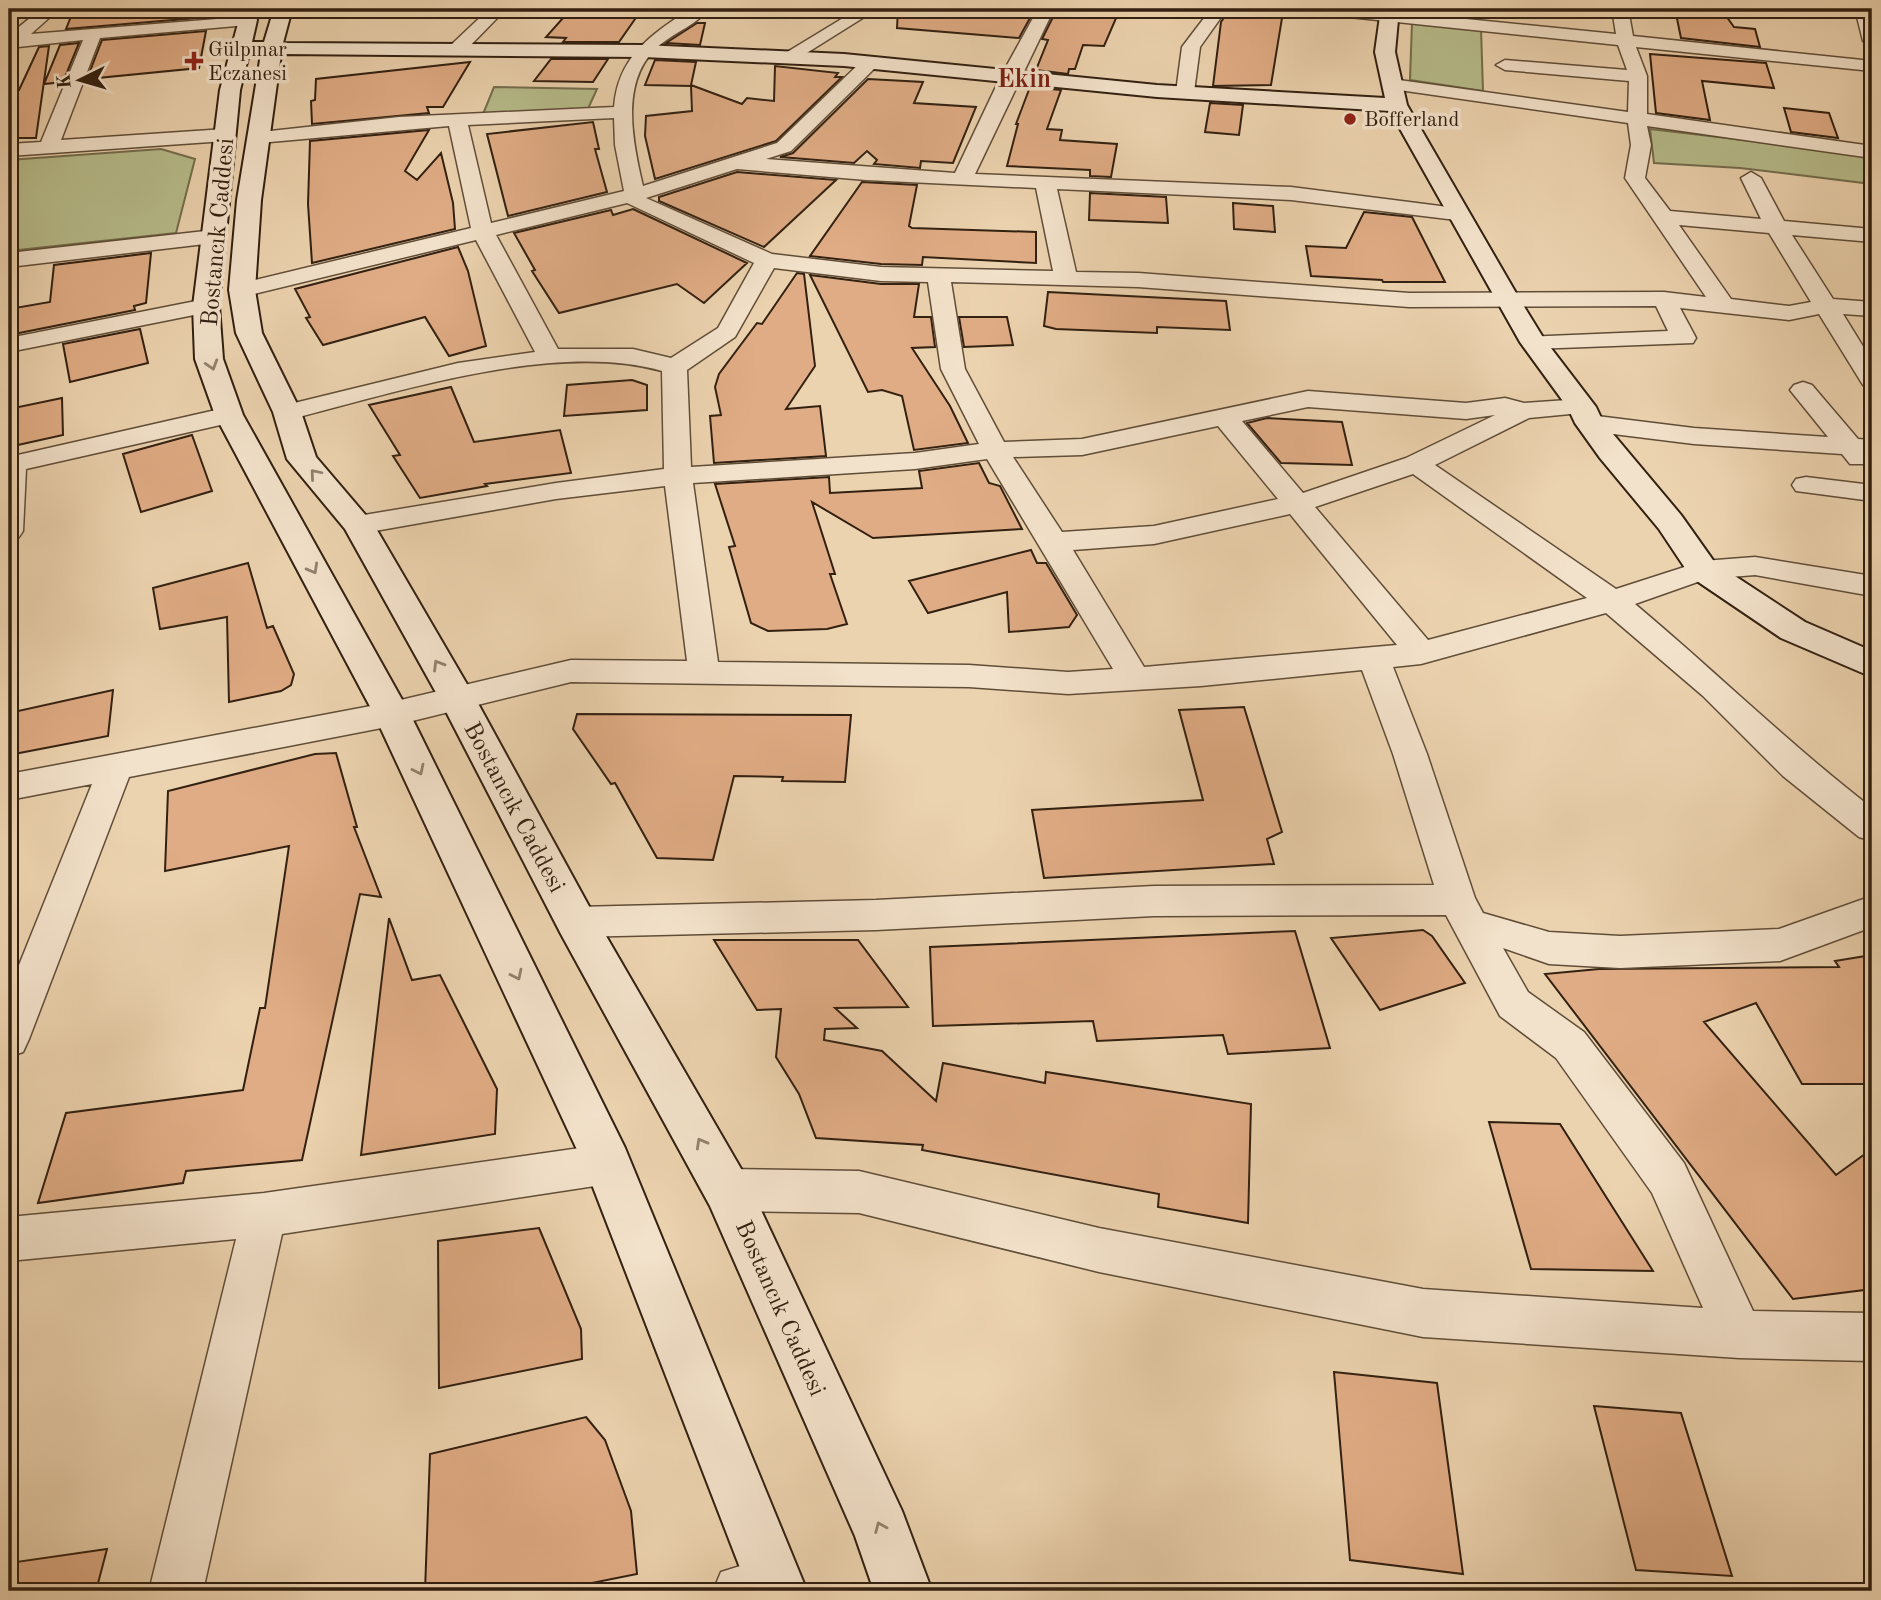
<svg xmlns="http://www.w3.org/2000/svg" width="1881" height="1600" font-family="'Old Standard TT',serif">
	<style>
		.green { fill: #b7bc8b; stroke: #746e4e; stroke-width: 2 }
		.building { fill: #e0ac85; stroke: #322011; stroke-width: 2 }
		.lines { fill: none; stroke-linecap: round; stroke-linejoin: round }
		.street-casing { stroke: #604d38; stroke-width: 3 }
		.secondary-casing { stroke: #322011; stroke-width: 4 }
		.street { fill: #f3e2cb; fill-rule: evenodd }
		.secondary { fill: #f3e2cb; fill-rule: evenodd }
		.oneway { stroke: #92816e }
		.poi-dot { fill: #8f2418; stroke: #f3e2cb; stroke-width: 2.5 }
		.labels { text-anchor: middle; stroke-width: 7; stroke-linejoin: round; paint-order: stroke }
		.far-poi-label { font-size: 21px; fill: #322011; stroke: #f3e2cb; text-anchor: start }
		.street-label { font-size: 24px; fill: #322011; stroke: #f3e2cb }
		.far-district-label { font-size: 26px; font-weight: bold; fill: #7a1f14; stroke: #f3e2cb }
	</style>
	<rect width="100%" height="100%" fill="#ecd3af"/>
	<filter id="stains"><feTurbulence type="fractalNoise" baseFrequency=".00286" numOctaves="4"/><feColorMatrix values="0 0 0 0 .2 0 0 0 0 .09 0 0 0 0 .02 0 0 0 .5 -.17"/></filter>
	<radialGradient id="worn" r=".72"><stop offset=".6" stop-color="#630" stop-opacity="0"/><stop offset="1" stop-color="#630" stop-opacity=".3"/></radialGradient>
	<path class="green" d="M1412,22L1481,29L1483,91L1410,80Z
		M494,87L597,89L587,111L483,114Z
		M1650,129L1872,155V184L1740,168L1654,163Z
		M161,149L195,159L176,233L9,251V160Z"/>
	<path class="building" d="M74,9H211L209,17L66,29Z
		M571,9H642L619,42H563L566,38L546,37Z
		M898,9H1035L1019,38L897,28Z
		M1057,9H1102L1097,15L1117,16L1104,46L1083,45L1075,69H1069L1068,74L1036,70L1048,40L1042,39Z
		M1230,9L1283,12L1271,85L1213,86L1221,22Z
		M1675,9H1721L1734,27L1755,29L1760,47L1681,38Z
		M697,23H705L700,45L666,43Z
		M206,31L199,68L87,79L102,40Z
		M79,43L63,82L44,84L60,45Z
		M49,46L36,138H9V106L14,91L19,90L39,47Z
		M1650,54L1766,63L1774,88L1702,81L1710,120L1656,113Z
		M551,59H608L593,82L534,81Z
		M655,60L696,62L691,85L742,104L747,98L774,101L775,66L838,73L835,77H842L776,141L655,179L645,136L646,116L692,111L691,86L645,85Z
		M470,62L443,107H427L429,113L312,124L311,101L315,100L316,79Z
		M868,79L923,82L914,103L976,107L953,163L921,161L920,168L874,164L877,160L867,151L854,163L780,157L793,153Z
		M1030,87L1061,90L1047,129L1062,130L1060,140L1117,144L1111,177L1090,176V170L1007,166L1018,124H1016Z
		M1210,103L1243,105L1239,135L1205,132Z
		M1784,108L1829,113L1838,138L1791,132Z
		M593,122L599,149H595L607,192L508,216L487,134Z
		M429,130L405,171L417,180L441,153L453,203L455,229L312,263L308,204L310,141Z
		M737,172L836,180L764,247L659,201V197Z
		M862,182L917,185L909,226L912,228L1036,232V263L923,257L922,265L881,264L810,256Z
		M1090,193L1166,197L1168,223L1089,220Z
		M1233,203L1273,206L1275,232L1234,229Z
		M633,209L747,263L704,303L677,284L559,313L532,271L535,270L514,233L611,210L613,215Z
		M1364,212L1412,217L1445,282H1383L1382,280L1311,276L1306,246L1346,248Z
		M458,247L468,271L486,346L449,356L425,317L323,345L306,318L310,317L295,289Z
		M151,253L146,303L134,306L135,310L9,335V309L50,302L54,265Z
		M797,273L804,274L815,366L786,409L820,406L826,456L714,463L710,416L721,415L715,387L719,374L757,323L762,324Z
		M810,275L881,284H919L914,317H931L935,347L912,348L950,406L968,443L914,450L902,396L882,390L868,392Z
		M1048,292L1226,301L1230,330L1157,327V333L1056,329L1044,326Z
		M959,317H1007L1013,345L964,347Z
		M140,329L148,363L70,382L63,344Z
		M632,380L647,385V410L564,416L567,385Z
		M451,387L474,442L560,430L571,473L485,484L487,486L420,498L393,456L400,455L369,405Z
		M62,398L63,435L9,447V409Z
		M1267,418L1342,422L1352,465L1281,463L1247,423Z
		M192,435L212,491L141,512L123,454Z
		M979,463L989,483L1000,486L1022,529L873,538L812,502L835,574H830L847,624L827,629L768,631L751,623L729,547L735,546L715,484L829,477L830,493L922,488L919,471Z
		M1031,550L1037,563H1046L1077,615L1069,627L1009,632L1007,592L928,613L909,581Z
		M248,563L267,628L273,626L294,674L291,685L281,691L229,702L227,617L160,629L153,588Z
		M113,690L108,736L9,755V713Z
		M1244,707L1282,832L1267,839L1274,864L1044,878L1032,810L1203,800L1179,710Z
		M577,714L851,715L845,782L782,781L783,777L734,776L713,860L657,858L615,783L611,784L573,729Z
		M336,753L357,827H354L381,897L360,894L302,1160L186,1171L183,1183L38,1203L66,1113L243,1090L260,1008H265L289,846L165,871L168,791L315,754Z
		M389,918L412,980L440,975L497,1089L495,1134L361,1155Z
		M1423,930L1432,936L1465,983L1380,1010L1331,938Z
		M1295,931L1330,1048L1228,1054L1223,1035L1097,1041L1093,1021L933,1026L930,947Z
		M714,940H858L908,1007L835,1008L857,1028L825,1029L824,1040L882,1051L936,1101L943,1063L1045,1083L1046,1072L1251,1104L1248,1223L1158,1207L1159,1194L922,1150L923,1145L816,1138L799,1094L776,1057L781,1009L757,1010Z
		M1872,955V1084H1802L1756,1003L1704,1022L1836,1175L1872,1149V1289L1793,1299L1545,974L1599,969L1839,967L1835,961Z
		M1489,1122L1560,1124L1653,1271L1531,1269Z
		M539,1228L581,1329L582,1359L439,1388L438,1241Z
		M1334,1372L1437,1383L1463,1574L1350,1560Z
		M1594,1406L1681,1413L1732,1576L1636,1570Z
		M586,1417L605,1440L631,1511L637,1574L552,1591H425L430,1454Z
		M107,1549L96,1591H9V1563Z"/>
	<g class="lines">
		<defs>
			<path id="street" d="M41,9H59L31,34L254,16L256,20L254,24L248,25L100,38L61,140L225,129L235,135L225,141L9,156V144L41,142L83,40L9,48V35Z
				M489,9H506L465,51H453L450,47L453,43Z
				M690,9H709C697,24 676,32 661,44C619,77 632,140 643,186L777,143L865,58H877L880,62L877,66L791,151L766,159L955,173L1001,76L1038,9H1054L975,174L1291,187L1456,208L1467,214L1456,220L1291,200L1057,189L1076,272L1138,273L1409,293L1664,292L1706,297L1625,178L1631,145L1628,123L1392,89L1383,84L1392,79L1628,112L1629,81L1505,70L1496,65L1505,60L1627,70L1618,45L1320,14L1312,9H1366L1616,34L1612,9H1628L1633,36L1872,61V71L1636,47L1647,76V114L1872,146V158L1647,126L1651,145L1645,178L1670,211L1761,219L1741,178L1751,172L1761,178L1784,221L1872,229V242L1792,235L1833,299L1872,302V316L1843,314L1872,361V388L1863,385L1819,314L1789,320L1680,308L1696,338L1693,343L1533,349L1524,347L1521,342L1524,337L1668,331L1656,306L1409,307L1138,287L951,282L965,369L1004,442L1082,439L1308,391L1466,403L1505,398L1524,403L1582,399L1591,402L1595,407L1591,412L1529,418L1435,465L1616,589L1703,561L1755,557L1872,576V596L1755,575L1706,579L1635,604C1715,671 1789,744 1872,808V841L1859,837L1783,776L1703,696L1606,613L1421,664L1393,667L1427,754L1475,898L1483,913L1549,932L1620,936L1779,929L1872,896V927L1780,961L1620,968L1549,964L1503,948L1528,992L1584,1032L1684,1163L1753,1311L1872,1313V1361L1739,1358L1423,1337L1099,1272L859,1213L727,1211L711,1205L705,1190L711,1175L727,1169L859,1171L1099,1228L1423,1289L1703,1308L1652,1193L1556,1058L1500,1016L1446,915L1154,916L876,930L576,937L563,933L557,922L563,911L576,907L876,900L1154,886L1434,885L1393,754L1362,670L1201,686L1068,694L969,687L571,682L392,726L129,777L29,1039L23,1052L9,1057V990L92,784L9,800V774L392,702L571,660L687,661L665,486L556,499L358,534L348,531L344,525L348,519L358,516L556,483L664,469L662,371C554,340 394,393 287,420L278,417L274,412L278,407L458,363L535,352L476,240L242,297L234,295L230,290L234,285L471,228L449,126L259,143L252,141L249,137L252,133L399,117L614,107C618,56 651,35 690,9ZM614,118L615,145L624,191L491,223L468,125ZM737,169L866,180L1036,188L1053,271L881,267L772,254L646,198ZM627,203L754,263L718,328L671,358L633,349H558L496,235ZM1679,225L1769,233L1811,302L1789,306L1731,299ZM774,268L881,281L928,282L941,369L979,444L915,453L691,467L687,370L735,337ZM1308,407L1466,419L1495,415L1406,458L1303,493L1242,421ZM1218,426L1278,499L1154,526L1062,532L1013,457L1082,455ZM987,459L1113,669L1068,672L969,665L718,662L693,483L915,469ZM1413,474L1587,598L1428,640L1315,507ZM1290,514L1397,645L1144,667L1073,550L1154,544Z
				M858,9H877L794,61H782L779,57Z
				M1211,9H1227L1200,47L1194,92L1192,96H1178L1176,92L1182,47Z
				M1855,9H1871L1872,46L1863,41Z
				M214,230L222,232L225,237L222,242L9,267V253Z
				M206,299L214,301L218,306L214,311L9,352V338Z
				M1803,382L1812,385L1858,439L1872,440L1870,464H1850L1842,454L1694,444L1589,431L1580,429L1576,423L1580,417L1589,415L1694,428L1828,437L1790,390L1794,385Z
				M229,407L238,409L242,415L238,421L26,469L23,531L19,537L9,540V457Z
				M1806,477L1872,485V501L1796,491L1792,485L1796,479Z
				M608,1144L623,1150L630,1164L623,1178L608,1184L282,1234L203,1591H149L236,1239L9,1261V1217L264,1193Z
				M775,1555L794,1563L802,1582L798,1591H713L721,1572Z"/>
			<path id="secondary" d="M236,9H254L257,20L252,42H264L274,9H292L283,43L643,45L844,54L1157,85L1385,98L1375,52L1381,9H1399L1395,52L1407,105L1520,300L1544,339L1596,407L1603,422L1681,515L1715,563L1805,622L1872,651V677L1781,638L1691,577L1659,529L1600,458L1575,423L1568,408L1520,342L1390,111L1157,97L844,66L643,57L281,54L261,200L255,290L262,333L301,412L316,457L374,525L475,698L591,910L744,1174L902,1511L932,1591H874L855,1536L710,1206L561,934L439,698L345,529L287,459L273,412L236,333L229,290L237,200L261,54H249L240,90L219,306L223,359L243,415L410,714L625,1148L807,1591H749L586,1169L374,714L215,415L195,359L193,306L220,90L239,20Z"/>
		</defs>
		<use href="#street" class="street-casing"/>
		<use href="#secondary" class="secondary-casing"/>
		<use href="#street" class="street"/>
		<use href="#secondary" class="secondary"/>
	</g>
	<defs><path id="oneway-chevron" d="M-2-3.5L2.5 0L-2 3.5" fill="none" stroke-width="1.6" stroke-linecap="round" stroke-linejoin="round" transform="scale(1.75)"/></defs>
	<g class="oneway">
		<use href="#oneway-chevron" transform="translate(212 365) rotate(73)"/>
		<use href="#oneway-chevron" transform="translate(315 474) rotate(-130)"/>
		<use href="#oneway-chevron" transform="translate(313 569) rotate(61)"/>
		<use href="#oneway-chevron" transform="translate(438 665) rotate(-121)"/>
		<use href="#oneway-chevron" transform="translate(419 770) rotate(64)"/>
		<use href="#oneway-chevron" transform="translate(517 975) rotate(64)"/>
		<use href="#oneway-chevron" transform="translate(701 1143) rotate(-119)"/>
		<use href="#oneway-chevron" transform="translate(880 1527) rotate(-113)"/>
	</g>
	<g class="poi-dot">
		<path d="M190.5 50.5h7v7h7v7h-7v7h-7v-7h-7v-7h7z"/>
		<circle cx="1350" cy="119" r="7"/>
	</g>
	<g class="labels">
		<g class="far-poi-label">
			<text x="208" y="56">Gülpınar<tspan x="208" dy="24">Eczanesi</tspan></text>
			<text x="1364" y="126">Bofferland</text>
		</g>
		<g class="street-label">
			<text transform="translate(217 232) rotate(-85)" y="8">Bostancık Caddesi</text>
			<text transform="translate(515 807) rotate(62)" y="8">Bostancık Caddesi</text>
			<text transform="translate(781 1308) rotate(66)" y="8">Bostancık Caddesi</text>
		</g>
		<g class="far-district-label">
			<text x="1024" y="87">Ekin</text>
		</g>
	</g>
	<rect width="1881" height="1600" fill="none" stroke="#ecd3af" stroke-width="35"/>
	<rect x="10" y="10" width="1860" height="1579" fill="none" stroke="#322011" stroke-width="3.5"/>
	<rect x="18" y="18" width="1846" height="1565" fill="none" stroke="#322011" stroke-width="2"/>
	<g transform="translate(80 80) rotate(265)" stroke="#f3e2cb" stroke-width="5" paint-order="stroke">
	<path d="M0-5L12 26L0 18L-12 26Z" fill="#322011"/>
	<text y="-10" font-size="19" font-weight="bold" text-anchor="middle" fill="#322011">K</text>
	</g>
	<rect width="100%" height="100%" filter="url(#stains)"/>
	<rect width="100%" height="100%" fill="url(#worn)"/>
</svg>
